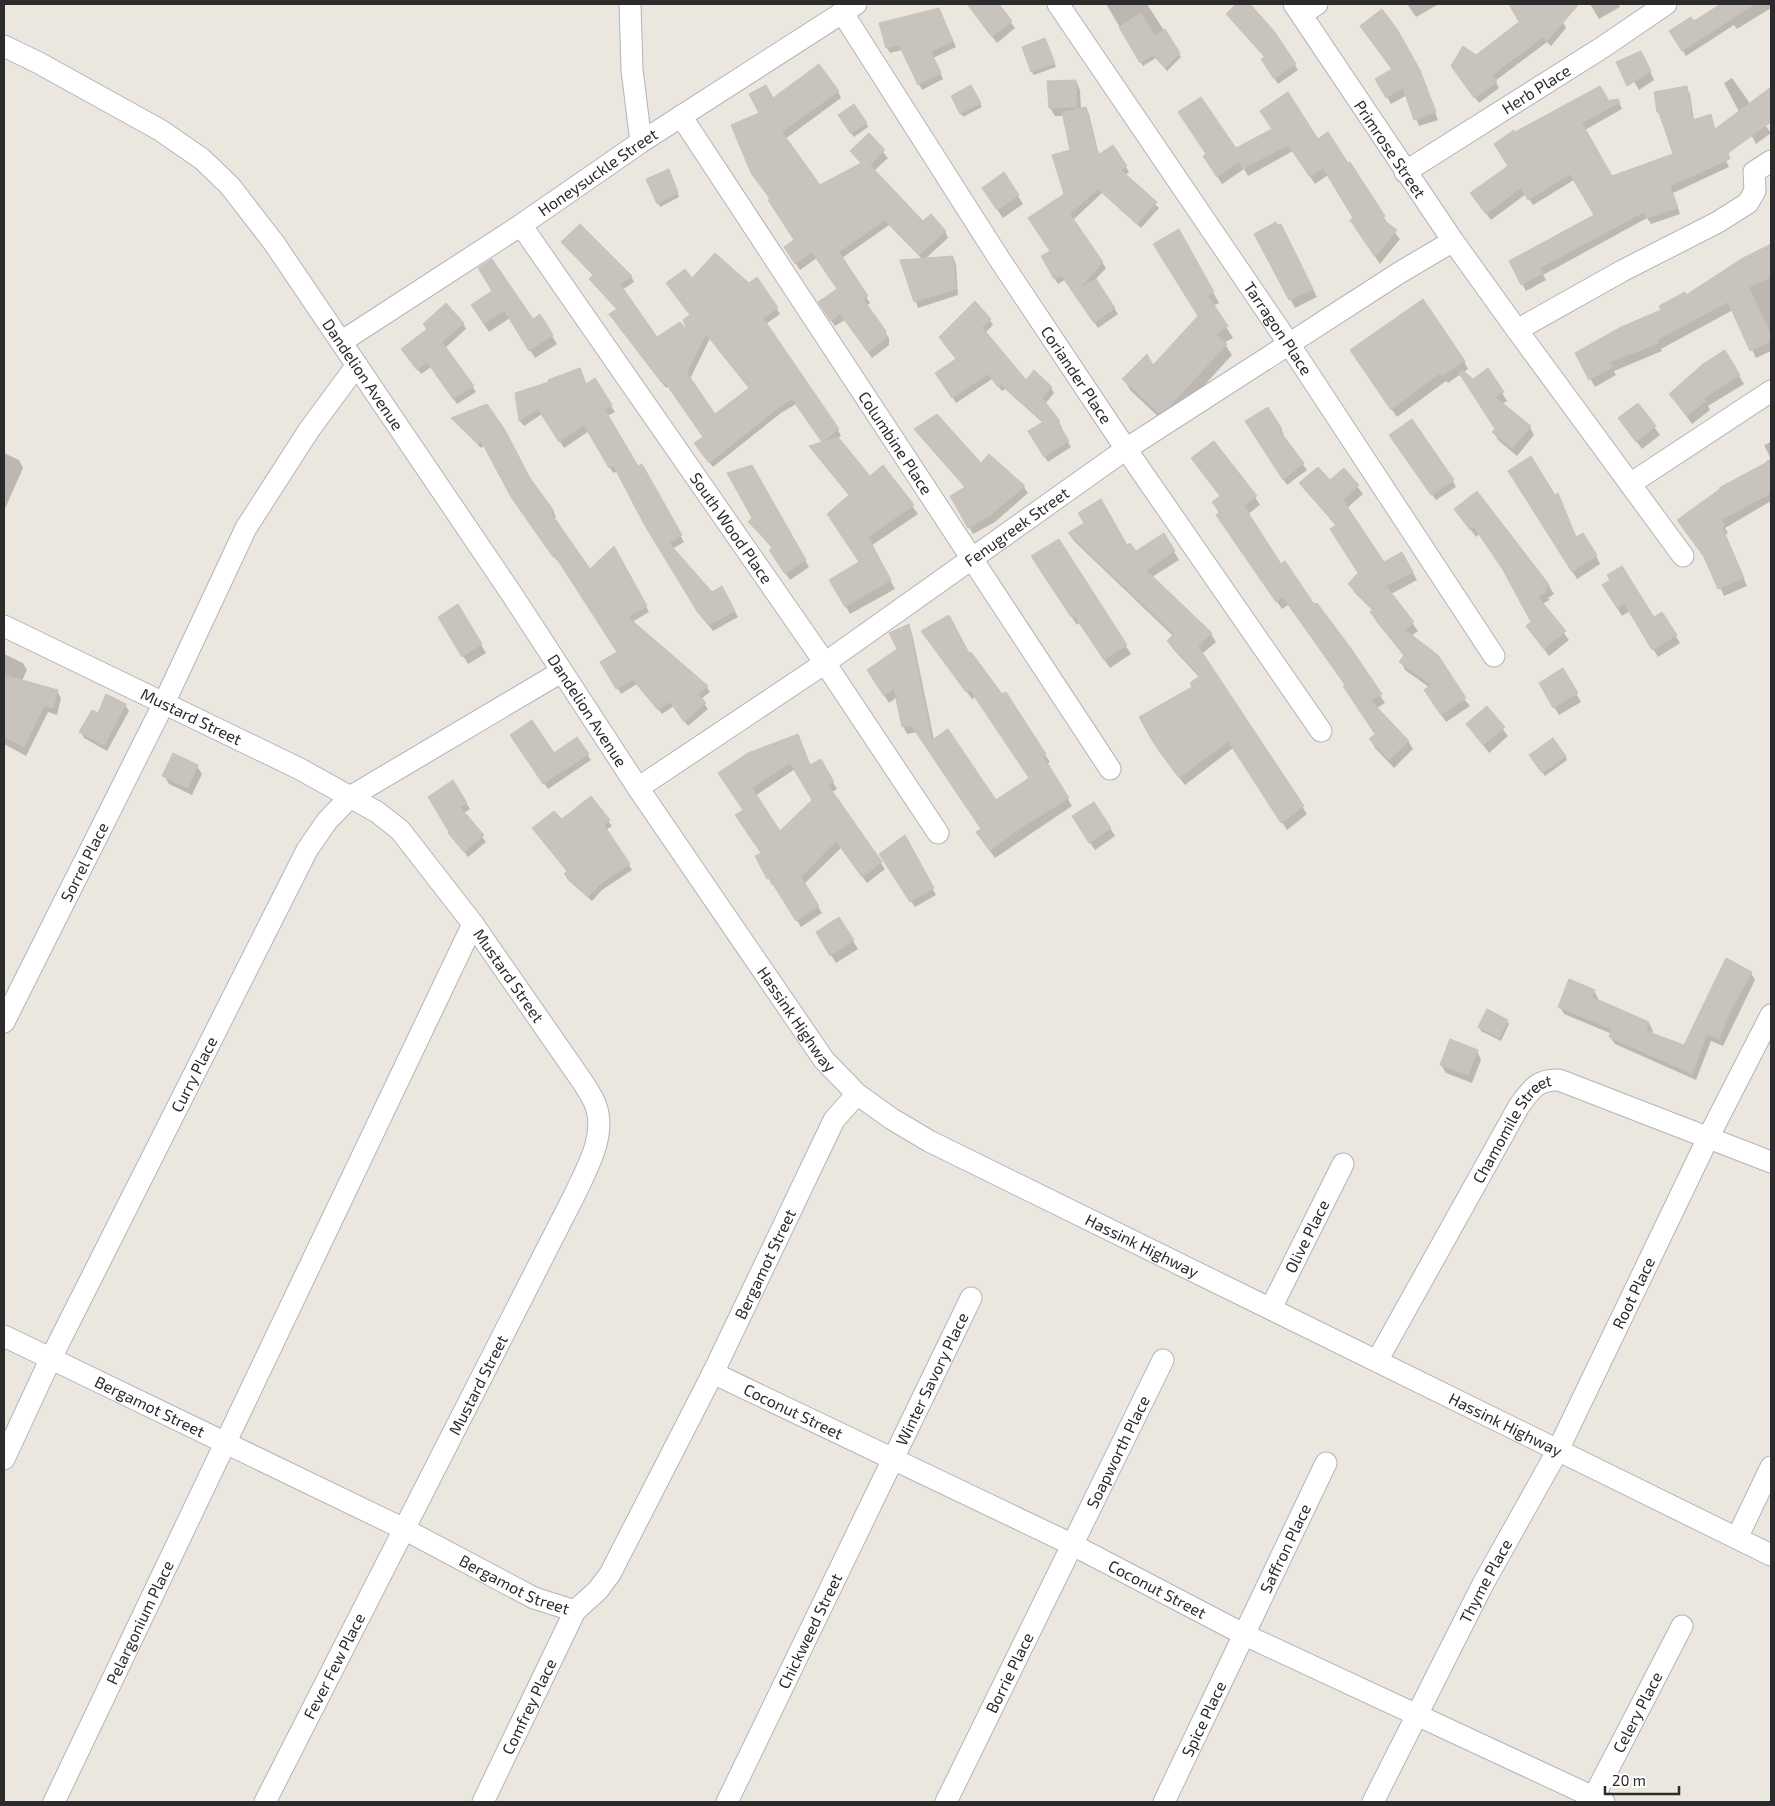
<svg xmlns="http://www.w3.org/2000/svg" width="1775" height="1806" font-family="'Exo 2',sans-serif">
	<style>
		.shadow { fill: #0003; fill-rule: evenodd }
		.building { fill: #c8c3bd; stroke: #c8c2b7; fill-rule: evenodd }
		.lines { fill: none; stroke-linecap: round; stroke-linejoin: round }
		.minor-casing { stroke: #b1b3be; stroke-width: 23 }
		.minor { stroke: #fff; stroke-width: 21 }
		.labels { text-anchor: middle; stroke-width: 4; stroke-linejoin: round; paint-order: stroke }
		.street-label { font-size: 16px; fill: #2b2b2b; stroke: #fff }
	</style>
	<rect width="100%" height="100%" fill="#ece7de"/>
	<path class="shadow" d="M967,4H997L1015,28L997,43Z
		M1106,4H1147L1181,57L1167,71L1156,58L1143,66Z
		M1238,4H1248L1273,32L1298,70L1278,84L1266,66L1265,58L1227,14Z
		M1407,4H1439L1416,17Z
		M1511,4H1542L1563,22L1566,28L1551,46L1547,42L1495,81L1499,88L1479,103L1456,72L1521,23Z
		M1590,4H1618L1620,7L1599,19Z
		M1723,4H1771V8L1737,29L1734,25L1686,56L1671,32L1693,22Z
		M941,15L956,47L933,58L943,79L922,90L902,50L890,53L887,48Z
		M1396,30L1423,78L1438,120L1419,126L1407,95L1391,104L1377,79L1392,70L1366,33Z
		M1047,43L1056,67L1034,75L1032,72Z
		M1645,60L1654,80L1639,90L1622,61Z
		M1732,78L1771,133L1756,144L1724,83Z
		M1076,81L1080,90L1081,109L1086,108L1089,114L1099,155L1113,146L1129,172L1125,175L1159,208L1141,228L1102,193L1073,220L1106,268L1095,280L1118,314L1098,328L1066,279L1058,284L1042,256L1051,251L1066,194L1071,150L1064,116H1055L1050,108Z
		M971,87L982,107L963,117L952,97Z
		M1600,88L1608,102L1618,100L1622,109L1585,130L1611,177L1675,155L1658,112L1686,88L1690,94L1694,120L1709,124L1729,167L1673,193L1680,214L1651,224L1647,218L1543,275L1546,280L1526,291L1510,262L1595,215L1574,180L1533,205L1526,194L1491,220L1476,200L1509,166L1515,134Z
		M838,91L841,98L785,139L820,187L862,165L851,151L869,135L888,158L874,171L923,223L945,231L948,238L925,259L953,257L956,264L958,295L918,308L902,261L922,259L889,225L842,258L870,303L866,306L889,338V345L872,358L845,320L835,326L823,309L838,290L817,258L800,270L789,253L795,240L771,199L761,114L773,99Z
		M842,119L866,123L868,127L854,137Z
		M1318,141L1348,165L1350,163L1388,224L1400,239L1380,264L1356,227L1355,218L1328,175L1315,184L1293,151L1248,176L1244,169L1222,184L1209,164L1236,150Z
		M670,174L679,197L660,207L648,179Z
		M1004,174L1023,204L1003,218L988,196Z
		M1178,231L1219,303L1213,306L1233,338L1224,343L1232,355L1175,417L1165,423L1130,390L1124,379L1153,367L1199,316Z
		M1285,234L1317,297L1295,308L1256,235Z
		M563,242L631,276L634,282L622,290L657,339L692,336V280L749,284L757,279L780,314L766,324L838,430L841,436L837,439L870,478L883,467L918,514L871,546L895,589L850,614L831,580L860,563L850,496L816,455L811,447L824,443L796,404L781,413L713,467L699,449L704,438L668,386L666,388L614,320L617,310L594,284L591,279L594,276ZM710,338L750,389L715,416L690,379Z
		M1766,248L1771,257V351L1756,358L1733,310L1661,349L1662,351L1614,371L1616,375L1595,387L1576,353L1663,311Z
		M493,291L532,320L540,316L557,344L535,358L510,318L489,332L472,306Z
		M990,320L993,325L985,333L1026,382L1051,388L1054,393L1045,404L1059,422L1062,428L1060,429L1071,447L1048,462L1032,437L1043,423L1005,389L1002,391L992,379L956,403L940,378L957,360L940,337Z
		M463,323L466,329L445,348L476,392L457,404L431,367L421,374L406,354Z
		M1725,352L1744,384L1708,406L1710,410L1692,424L1670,394Z
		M1356,358L1464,361L1468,369L1463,373L1472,380L1502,393L1507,401L1502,404L1530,427L1534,435L1517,456L1498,440L1494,432L1496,429L1461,374L1448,383L1446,381L1397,417Z
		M580,369L587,385L594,380L611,406L615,412L607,416L637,468L642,465L684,542L672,549L711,594L722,588L738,617L713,631L703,619L649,530L618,471L613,473L589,431L564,448L542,414L524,426L520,421L517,394L551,383Z
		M1638,405L1660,435L1642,449L1625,426Z
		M453,419L530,480L553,511L556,517L554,519L590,571L613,548L649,612L632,622L707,687L710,692L701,699L708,709L688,726L674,706L662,714L637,684L621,694L602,662L619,652L558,560L557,561L516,502L484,446L481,448Z
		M1250,428L1281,429L1284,435L1282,436L1307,470L1287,485Z
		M915,430L981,465L989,456L1024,487L1028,493L995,522L973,534L952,497L966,488Z
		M1394,442L1453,481L1456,487L1436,500Z
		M1771,442V501L1725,528L1728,533L1725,535L1747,586L1724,596L1708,561L1683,528L1767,463L1766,461L1771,459L1764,445Z
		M4,453L19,460L23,468L4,511Z
		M1193,459L1255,497L1260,505L1248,514L1280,566L1349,648L1385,703L1377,708L1408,741L1413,749L1394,768L1375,748L1371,740L1376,735L1346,686L1288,605L1282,609L1222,523L1221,497Z
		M752,466L809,567L790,580L775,557L773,549L749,522L753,518Z
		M1344,469L1363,494L1347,508L1383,564L1402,553L1417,580L1391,594L1418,631L1411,636L1470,706L1446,722L1430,698L1429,687L1405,670L1401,662L1405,657L1376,621L1373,611L1354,592L1350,584L1360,573L1336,526L1301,484L1330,482Z
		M1514,479L1554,496L1557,495L1577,538L1596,556L1600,564L1577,579Z
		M1456,510L1549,586L1554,594L1548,598L1550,600L1542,604L1569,640L1549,656L1527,627L1533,622L1508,577L1479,534L1476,537Z
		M1069,534L1127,547L1135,553L1164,535L1179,560L1152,577L1211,634L1216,642L1202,654L1307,814L1287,830L1233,748L1185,785L1160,753L1141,718L1194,687L1200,678L1173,649L1168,641L1173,636L1074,541Z
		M1058,541L1131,654L1110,668L1079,623L1077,625L1037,565Z
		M1608,594L1654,618L1662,613L1680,643L1658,657L1630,611L1622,616Z
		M458,606L486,653L468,664L440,617Z
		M908,625L912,633L934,740L996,802L1031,779L975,697L972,699L928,639L969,655L1002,696L1005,694L1045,755L1050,762L1047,764L1072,806L995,858L982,840V830L917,732L907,734L903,726L897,697L889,703L873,678L898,650Z
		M4,654L23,663L27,670L22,681L57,691L61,698L57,715L48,712L26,756L4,744Z
		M1563,670L1581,702L1559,715L1540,684Z
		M125,705L129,711L107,751L84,738L81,732L98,715Z
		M1487,708L1508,736L1489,753L1467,724Z
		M797,735L810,766L820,761L837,789L832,792L885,869L867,883L841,848L804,884L822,913L801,927L774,884L772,885L757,857L762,854L744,811L723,780ZM795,769L813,800L780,833L755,796Z
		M515,740L554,755L587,754L591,760L548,789Z
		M1565,756L1567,760L1545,776L1533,758Z
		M197,766L202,774L192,795L169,784L164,776Z
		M453,782L470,809L464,813L486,842L468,857L449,833Z
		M591,798L612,826L606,830L632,870L602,890L592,901L568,880L565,875L568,872L537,833L562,821Z
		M1078,825L1110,828L1115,836L1095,850Z
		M905,837L936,895L915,907L884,861Z
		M839,919L858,949L836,963L817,933Z
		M1751,973L1755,980L1723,1046L1711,1041L1696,1080L1615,1044L1610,1037L1612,1034L1564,1014L1559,1006L1594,991L1598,998L1597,1001L1649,1023L1653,1031L1651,1034L1684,1046Z
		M1507,1021L1509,1024L1501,1041L1481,1031L1479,1027Z
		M1477,1051L1481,1060L1472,1083L1446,1073L1441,1065Z"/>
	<path class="building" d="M967,4H999L1012,21L992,37Z
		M1236,4H1250L1274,31L1296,64L1274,79L1261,59L1265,57L1226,14Z
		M1509,4H1579L1547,41L1543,37L1492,75L1497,82L1474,98L1451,66L1463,46L1476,55L1519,22Z
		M1721,4H1755L1682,51L1669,31L1691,17L1694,21Z
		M939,8L953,41L931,52L941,73L918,85L899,45L886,48L879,23Z
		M1382,9L1397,29L1420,70L1436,112L1414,120L1403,88L1386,98L1375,79L1392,69L1360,26Z
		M1141,13L1155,36L1165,29L1180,53L1165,68L1153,55L1140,63L1119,27Z
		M1045,38L1055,63L1031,72L1022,47Z
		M1641,51L1651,71L1627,86L1616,62Z
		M819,64L839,91L782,132L820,185L861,163L850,151L869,133L885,150L870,165L923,221L931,214L946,231L919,255L885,220L839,252L868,296L863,299L886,331V338L868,352L840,314L831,321L818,302L837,289L812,252L795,264L784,247L794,240L768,200L770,199L751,173L731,125L759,113L749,94L766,85L773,98Z
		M1076,80L1077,107L1049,108L1047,81Z
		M971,85L981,103L960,114L951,96Z
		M1600,86L1608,99L1604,101L1618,99L1620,102L1582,123L1612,176L1673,154L1659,112H1657L1654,92L1687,86L1693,120L1711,114L1715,129L1771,87V122L1728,153L1730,159L1670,186L1678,208L1646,218L1644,212L1540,268L1543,273L1521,285L1509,261L1594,215L1570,174L1528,200L1521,188L1486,214L1470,193L1508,166L1494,144L1514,130L1515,132Z
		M1288,92L1318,139L1328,132L1348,163L1350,162L1385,216L1382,219L1397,230L1375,257L1350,220L1353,218L1323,168L1310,177L1288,145L1243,169L1239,162L1217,177L1203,156L1206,154L1178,112L1201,97L1236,148L1272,129L1260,111Z
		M854,104L867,123L851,134L838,115Z
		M1086,107L1098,155L1113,145L1127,166L1121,170L1157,202L1137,224L1098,189L1070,214L1103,262L1080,288L1096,279L1115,308L1094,323L1061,275L1054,279L1041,256L1050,251L1028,218L1064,194L1052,155L1070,150L1062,112Z
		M669,169L678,193L657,204L646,179Z
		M1004,172L1019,195L997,210L982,188Z
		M1276,222L1277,225L1281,224L1313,289L1289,300L1254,234Z
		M580,224L632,276L620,284L657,337L680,322L688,331L683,320L690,315L666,283L685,269L692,278L715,253L749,283L757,277L778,308L763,318L839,429L822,442L792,399L778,408L709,463L694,443L703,437L664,381L662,383L609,314L617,309L589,279L593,275L561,242ZM706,334L749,388L715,414L687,373Z
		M1179,229L1214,292L1208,296L1228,326L1216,334L1227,344L1169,407L1159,413L1122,379L1147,354L1153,365L1198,316L1153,244Z
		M1771,244V277L1749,287L1771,335V341L1750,351L1728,302L1657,340L1659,343L1610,362L1613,367L1589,380L1575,353L1621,327L1661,310L1659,306L1685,292L1686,295L1743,258Z
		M953,256L956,289L914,302L900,260Z
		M492,259L533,319L540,314L553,335L529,351L504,310L484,324L471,305L492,291L478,268Z
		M1423,299L1465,361L1442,376L1440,373L1391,410L1350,350Z
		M975,301L991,319L982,327L1026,380L1034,370L1052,387L1042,398L1060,421L1058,423L1069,441L1044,457L1028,431L1043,422L1001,384L998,387L988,374L952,398L935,373L956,359L939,337Z
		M446,303L464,323L442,342L474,386L453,399L427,362L417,370L401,349L427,329L423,324Z
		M1725,350L1740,375L1704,398L1706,401L1687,416L1669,394L1703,364Z
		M580,368L586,384L595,378L612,405L605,410L638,466L642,464L682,535L669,543L712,592L722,586L735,611L709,625L698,613L644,524L613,465L609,468L584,425L559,442L538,409L519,421L515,393L549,382L548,380Z
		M1488,368L1504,392L1495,397L1531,426L1512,449L1492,432L1495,429L1459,373L1462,370L1473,379Z
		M1638,403L1656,426L1636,442L1618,418Z
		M487,404L505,430L530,478L554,511L551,513L590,569L614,546L647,606L628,617L708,686L698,694L706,703L684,722L670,702L658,710L633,680L616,689L600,662L617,652L555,556L553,557L511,497L481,441L478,444L451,418Z
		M1268,407L1282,429L1279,430L1304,463L1283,480L1245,421Z
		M937,414L981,463L989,454L1025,486L991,515L968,528L950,496L965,487L914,429Z
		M1412,419L1454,480L1431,495L1389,435Z
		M838,437L870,476L883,465L914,505L868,537L891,580L845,607L829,580L859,562L827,514L849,495L809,446Z
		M1214,441L1257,496L1244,506L1281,564L1285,561L1314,604L1317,603L1350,647L1382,694L1371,701L1409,741L1389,760L1369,739L1375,734L1343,686L1345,685L1283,597L1276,602L1216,515L1219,512L1212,502L1220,496L1191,458Z
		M1531,456L1555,495L1558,493L1576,537L1583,533L1597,555L1572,572L1508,471Z
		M1771,460V493L1721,520L1725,525L1722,527L1744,578L1718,589L1704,557L1677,520L1720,489L1719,488Z
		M752,465L806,560L785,574L769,550L773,547L748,522L752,518L727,473Z
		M1318,467L1330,480L1344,468L1359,485L1343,500L1384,562L1402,552L1413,572L1386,586L1414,622L1405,630L1438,655L1466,698L1441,715L1424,690L1431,685L1399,662L1404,655L1370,612L1373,610L1348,584L1358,573L1330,529L1336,525L1299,483Z
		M1477,491L1550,586L1545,589L1546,592L1538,597L1566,631L1544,649L1526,626L1531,622L1503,570L1474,527L1470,530L1454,509Z
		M1101,499L1127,545L1130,543L1136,551L1164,533L1175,551L1146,570L1212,633L1198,646L1304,806L1281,823L1228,741L1179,778L1153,742L1139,717L1192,687L1190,683L1200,676L1167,641L1174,634L1068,533L1084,523L1078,513Z
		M1059,539L1127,645L1104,660L1074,615L1071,617L1031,556Z
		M1622,566L1654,617L1662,612L1677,635L1652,650L1624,603L1617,608L1602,585L1610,580L1607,575Z
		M458,604L482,644L462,657L438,617Z
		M949,615L969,653L971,652L1002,694L1006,692L1046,754L1043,756L1069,798L1016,831L990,851L976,832L981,829L911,725L902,727L894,689L884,696L867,670L897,649L889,633L909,624L932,740L948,729L996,800L1029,778L970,690L966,692L921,631Z
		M1563,668L1578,693L1553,708L1539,683Z
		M4,675L58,690L53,708L44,706L24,747L4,737Z
		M106,694L126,704L104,746L79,732L92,710L98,713Z
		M1487,706L1505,727L1483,745L1466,724Z
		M532,720L554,753L577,737L589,754L543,784L510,735Z
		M798,734L810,765L821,759L834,782L828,785L882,862L862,877L836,841L801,877L819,906L796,921L769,878L767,879L755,856L761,853L735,815L743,810L718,773L748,753ZM790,763L812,800L780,831L752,788Z
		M1553,738L1566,756L1542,773L1529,755Z
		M173,753L198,765L188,788L162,776Z
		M453,780L467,803L460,807L484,835L464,852L448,833L449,832L428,797Z
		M591,796L610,820L604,825L630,864L599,885L588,897L564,874L567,871L532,828L554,811L562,819Z
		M1094,802L1111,828L1089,843L1072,816Z
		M905,835L934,888L910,902L879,854Z
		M839,917L854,940L830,956L816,932Z
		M1726,958L1752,972L1728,1016L1719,1039L1707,1034L1692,1074L1609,1037L1612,1029L1558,1007L1569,979L1595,990L1592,997L1649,1022L1646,1031L1684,1045Z
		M1487,1009L1508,1020L1499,1038L1478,1027Z
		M1450,1039L1478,1050L1468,1075L1440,1065Z"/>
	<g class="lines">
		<defs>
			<g id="minor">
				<path d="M630,4L632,70L641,142"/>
				<path id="s1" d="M1058,4L1289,344L1494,656"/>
				<path id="s2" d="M842,12L998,257L1126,449L1321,731"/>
				<path d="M1302,14L1317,4"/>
				<path id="s3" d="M4,46L39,63L160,130L202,159L230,186L274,243L511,593L638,788L824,1060L857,1094L892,1119L929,1141L1771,1555"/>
				<path id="s4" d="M681,116C823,335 968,551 1110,769"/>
				<path id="s5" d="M1405,172L1603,47L1666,4"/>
				<path id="s6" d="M521,225L825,663L938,833"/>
				<path d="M1453,241L1517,330L1622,271L1718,222L1748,203L1755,191L1754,172L1771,161"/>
				<path d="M1517,330L1683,556"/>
				<path id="s7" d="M341,342L521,225L641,142L856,4"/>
				<path d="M1630,484L1771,391"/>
				<path id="s8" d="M4,626L300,769L377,812L400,830L473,924L582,1081C587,1089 593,1097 596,1106C606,1135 588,1166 576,1192L265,1802"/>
				<path id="s9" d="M638,788L825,663L1126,449L1399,273L1453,241L1294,4"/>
				<path id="s10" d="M4,1022L164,703L246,528L309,430L357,365"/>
				<path id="s11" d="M1271,1308L1343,1164"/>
				<path id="s12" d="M4,1336L404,1529L534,1598L575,1611L598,1590L610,1574L713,1373L834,1120L857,1094"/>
				<path id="s13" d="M1377,1361L1519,1106C1531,1090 1537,1079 1559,1080L1771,1162"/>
				<path id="s14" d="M713,1373L1073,1545L1245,1635L1604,1802"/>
				<path id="s15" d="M4,1459L50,1360L307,850L327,821L350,797L561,672"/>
				<path d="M1737,1538L1771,1467"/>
				<path id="s16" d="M54,1802L473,924"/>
				<path id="s17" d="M483,1802L575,1611"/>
				<path id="s18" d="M727,1802L971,1298"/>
				<path id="s19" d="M946,1802L1163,1360"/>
				<path id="s20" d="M1164,1802L1326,1463"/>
				<path id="s21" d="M1373,1802L1483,1584L1558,1450L1709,1136L1771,1015"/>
				<path id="s22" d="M1591,1802L1682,1626"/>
			</g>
		</defs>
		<use href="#minor" class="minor-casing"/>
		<use href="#minor" class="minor"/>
	</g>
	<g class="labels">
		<g class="street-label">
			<text dy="6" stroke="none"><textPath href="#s5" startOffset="155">Herb Place</textPath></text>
			<text transform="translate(1390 149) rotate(56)" y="6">Primrose Street</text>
			<text dy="6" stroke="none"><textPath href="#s7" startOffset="308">Honeysuckle Street</textPath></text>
			<text dy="6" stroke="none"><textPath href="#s1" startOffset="392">Tarragon Place</textPath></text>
			<text dy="6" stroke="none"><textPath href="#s3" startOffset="498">Dandelion Avenue</textPath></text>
			<text dy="6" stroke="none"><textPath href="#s2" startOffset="432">Coriander Place</textPath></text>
			<text dy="6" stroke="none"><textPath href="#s4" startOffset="391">Columbine Place</textPath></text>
			<text dy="6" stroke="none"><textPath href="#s9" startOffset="460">Fenugreek Street</textPath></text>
			<text dy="6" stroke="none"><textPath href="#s6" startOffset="369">South Wood Place</textPath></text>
			<text dy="6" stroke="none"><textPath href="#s3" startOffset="902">Dandelion Avenue</textPath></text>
			<text dy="6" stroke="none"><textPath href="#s8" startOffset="208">Mustard Street</textPath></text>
			<text dy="6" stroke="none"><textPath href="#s10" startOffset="179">Sorrel Place</textPath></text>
			<text dy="6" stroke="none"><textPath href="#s8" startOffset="628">Mustard Street</textPath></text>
			<text dy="6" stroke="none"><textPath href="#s3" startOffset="1275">Hassink Highway</textPath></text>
			<text dy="6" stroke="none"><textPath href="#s15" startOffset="429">Curry Place</textPath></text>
			<text dy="6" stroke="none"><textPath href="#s13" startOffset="270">Chamomile Street</textPath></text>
			<text dy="6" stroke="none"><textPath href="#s11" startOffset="80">Olive Place</textPath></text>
			<text dy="6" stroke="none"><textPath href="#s3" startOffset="1695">Hassink Highway</textPath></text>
			<text dy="6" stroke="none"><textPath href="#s12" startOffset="1032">Bergamot Street</textPath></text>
			<text dy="6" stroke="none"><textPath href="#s21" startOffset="572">Root Place</textPath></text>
			<text dy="6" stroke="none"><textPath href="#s18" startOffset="470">Winter Savory Place</textPath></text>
			<text transform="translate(478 1385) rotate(-63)" y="6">Mustard Street</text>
			<text dy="6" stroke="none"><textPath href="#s12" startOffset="162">Bergamot Street</textPath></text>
			<text dy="6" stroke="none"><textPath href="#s14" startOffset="89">Coconut Street</textPath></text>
			<text dy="6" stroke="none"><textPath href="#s3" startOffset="2100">Hassink Highway</textPath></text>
			<text dy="6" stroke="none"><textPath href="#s19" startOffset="390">Soapworth Place</textPath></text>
			<text dy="6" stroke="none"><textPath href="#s20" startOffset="281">Saffron Place</textPath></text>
			<text dy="6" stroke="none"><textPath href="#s21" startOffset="248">Thyme Place</textPath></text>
			<text dy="6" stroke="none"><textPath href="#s12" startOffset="568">Bergamot Street</textPath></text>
			<text dy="6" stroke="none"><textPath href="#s14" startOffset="494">Coconut Street</textPath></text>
			<text dy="6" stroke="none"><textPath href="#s16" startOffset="199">Pelargonium Place</textPath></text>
			<text dy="6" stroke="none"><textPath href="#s18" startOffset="190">Chickweed Street</textPath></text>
			<text transform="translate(334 1666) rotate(-63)" y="6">Fever Few Place</text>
			<text dy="6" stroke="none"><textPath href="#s19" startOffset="144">Borrie Place</textPath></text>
			<text dy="6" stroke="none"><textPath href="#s17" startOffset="106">Comfrey Place</textPath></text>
			<text dy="6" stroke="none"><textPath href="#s22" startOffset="101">Celery Place</textPath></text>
			<text dy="6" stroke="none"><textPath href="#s20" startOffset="92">Spice Place</textPath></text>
		</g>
	</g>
	<rect width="1775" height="1806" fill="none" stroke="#2b2b2b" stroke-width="10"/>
	<path d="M1605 1786v8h74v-8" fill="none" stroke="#2b2b2b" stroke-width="2.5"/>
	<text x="1612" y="1786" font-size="15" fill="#2b2b2b" stroke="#ffffff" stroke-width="4" paint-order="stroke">20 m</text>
</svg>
